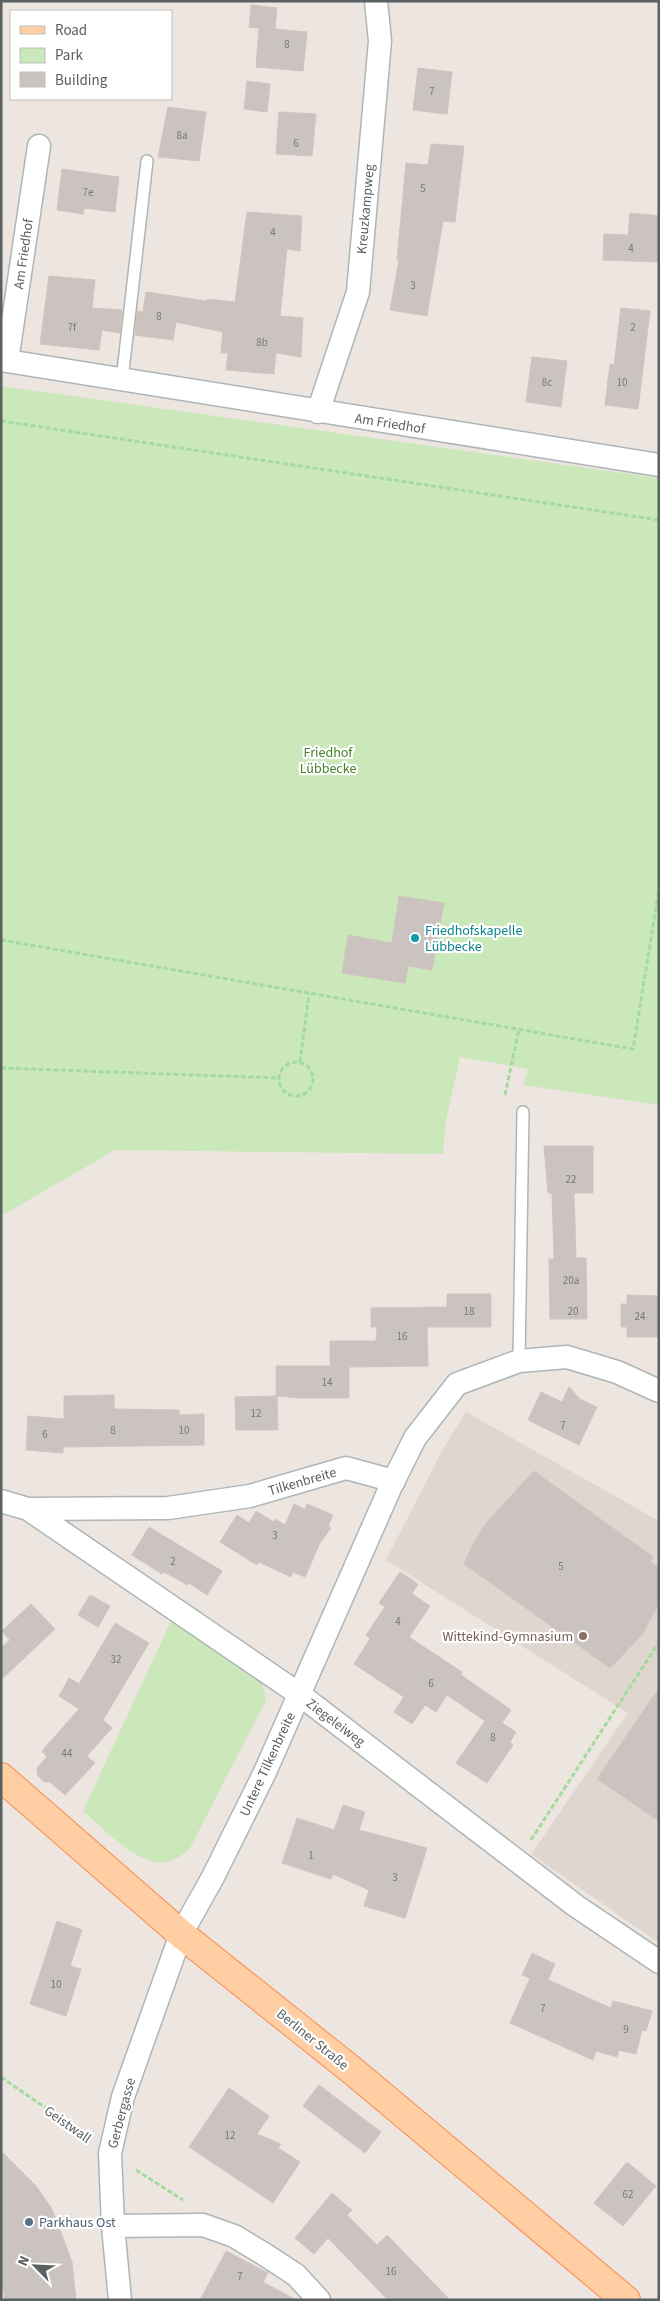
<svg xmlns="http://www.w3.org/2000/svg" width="660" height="2301" font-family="'Source Sans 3',sans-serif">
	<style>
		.education { fill: #e0d6d0 }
		.green { fill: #cae8b9 }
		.building { fill: #cac3bf; stroke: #d2c4be }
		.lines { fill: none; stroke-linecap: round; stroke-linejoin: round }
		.lane-casing { stroke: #aeb5b7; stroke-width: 14 }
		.street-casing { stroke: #aeb5b7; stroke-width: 25 }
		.primary-casing { stroke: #fd8849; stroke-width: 30 }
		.path { stroke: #a2db9b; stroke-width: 3; stroke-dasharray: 5 2.5; stroke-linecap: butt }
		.lane { stroke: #fff; stroke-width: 11 }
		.street { stroke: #fff; stroke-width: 22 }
		.primary { stroke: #ffcea3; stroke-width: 28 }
		.culture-dot { fill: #0f9aa8; stroke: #fff; stroke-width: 2 }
		.education-dot { fill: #8d6e63; stroke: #fff; stroke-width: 2 }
		.service-dot { fill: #5c6f8a; stroke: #fff; stroke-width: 2 }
		.labels { text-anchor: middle; stroke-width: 4.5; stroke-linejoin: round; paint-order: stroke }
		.number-label { font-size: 11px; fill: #757a79 }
		.street-label { font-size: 14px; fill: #596162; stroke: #fff }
		.park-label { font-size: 14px; fill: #47802b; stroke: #fff }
		.culture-label { font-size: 14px; fill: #0d838f; stroke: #fff; text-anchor: start }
		.education-label { font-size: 14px; fill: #785e54; stroke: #fff; text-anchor: end }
		.service-label { font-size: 14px; fill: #4e5e75; stroke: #fff; text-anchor: start }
	</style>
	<rect width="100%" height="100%" fill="#ede5e0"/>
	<path class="education" d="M466,1412L659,1521V1943L531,1854L628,1713L386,1560L444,1447Z"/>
	<path class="green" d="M1,386L659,478V1105L523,1085L528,1069L460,1057L446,1121L443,1154L115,1150L1,1216Z
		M171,1621L248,1669L262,1683L266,1700L189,1850C181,1856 171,1863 161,1863C135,1862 103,1828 83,1811Z"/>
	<path class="building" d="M251,5L277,8L275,29L307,32L303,71L256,67L259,28L249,27Z
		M418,68L452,72L447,114L413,110Z
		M247,81L270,84L267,112L244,109Z
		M168,107L206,112L199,161L158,157Z
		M279,112L316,114L312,156L276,154Z
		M431,144L464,146L455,222L443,221L427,316L390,310L399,260H397L406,163L428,165Z
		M62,169L119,177L115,212L84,208L83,214L57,210Z
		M247,212L302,216L300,251L287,249L280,316L303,318L301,357L276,353L274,374L226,370L228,353H221L223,332L176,322L173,340L135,335L137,311L143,312L146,292L207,301V299L235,302Z
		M630,213L659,216V262L603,260L604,234L628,235Z
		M49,276L95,280L92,308L122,310L120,333L102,330L99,350L40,344Z
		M621,308L650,311L638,409L605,405L610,364L614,365Z
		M532,357L567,361L561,407L526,402Z
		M399,896L444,903L432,970L408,966L405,983L342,973L348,935L392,943Z
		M544,1146H593V1193H574L576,1258H586L587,1319H550L549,1259H554L552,1193H548Z
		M447,1294H491V1327H427L428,1366L349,1367V1398H298L277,1396L278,1430H236L235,1397L276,1396V1366H330V1341H376L377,1327H371V1308L447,1307Z
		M627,1295L659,1296V1337H627V1327H621V1304H627Z
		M569,1387L580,1399L597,1407L579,1445L528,1420L541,1392L562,1402Z
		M114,1395V1409L179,1410V1415L204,1414V1445L63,1447V1453L26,1450L28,1416L64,1419V1396Z
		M534,1471L653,1557L650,1562L659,1568V1603L642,1635L610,1668L464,1564L473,1544L487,1522Z
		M294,1504L305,1509L307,1504L333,1515L328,1527L331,1528L320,1543L305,1577L293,1572L291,1577L259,1562L257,1565L220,1542L237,1515L249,1523L256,1511L274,1522L275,1519L285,1525Z
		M149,1527L222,1571L207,1595L189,1583L188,1585L164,1572L162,1574L132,1555Z
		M400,1572L418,1584L412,1594L430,1606L409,1637L462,1672L461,1675L511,1710L502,1723L516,1732L510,1742L513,1745L487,1783L456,1763L485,1721L447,1695L436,1712L425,1705L412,1724L394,1712L404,1697L354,1664L370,1639L366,1635L385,1607L379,1603Z
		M90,1595L110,1606L98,1627L78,1615Z
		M31,1604L55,1629L1,1680V1648L10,1640L2,1631Z
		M115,1623L149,1643L103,1720L112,1728L87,1756L95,1763L65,1795L50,1782H44L38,1776L37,1768L47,1757L42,1751L79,1709L59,1696L69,1678L79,1684Z
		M659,1688V1821L597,1779Z
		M343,1805L365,1812L359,1830L427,1848L405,1918L364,1906L369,1890L333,1874L331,1879L282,1863L297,1818L334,1830Z
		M57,1921L82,1930L70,1966L81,1969L66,2016L30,2004Z
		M532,1953L555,1964L548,1980L611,2008L613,2001L652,2011L646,2031L642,2030L636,2054L619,2050L617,2057L596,2051L593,2060L510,2023L530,1978L522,1975Z
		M319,2085L381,2132L365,2153L303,2106Z
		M229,2088L269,2116L257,2134L281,2144L278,2148L300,2162L273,2203L189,2147Z
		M1,2151L36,2186L52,2209L72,2262L76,2300H5L1,2278Z
		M627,2162L656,2186L623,2226L594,2203Z
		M332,2193L352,2210L347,2215L377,2245L387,2235L450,2300H388L328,2238L314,2254L295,2238Z
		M226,2251L268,2273L263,2282L296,2300H200Z"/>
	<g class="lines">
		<defs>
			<path id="lane" d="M122,380L147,161
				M519,1361L523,1112"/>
			<path id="street" d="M1,360L659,465
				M7,361L39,146
				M318,412L358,292L380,41L376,1
				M1,1501L28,1509L299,1694L576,1906L659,1962
				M28,1509L168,1508L250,1496L346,1468L394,1481
				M113,2226L203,2225L234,2236L264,2254L296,2275L319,2300
				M120,2300L113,2226L110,2153L123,2097L181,1934L213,1877L265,1772L391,1486L415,1438L457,1384L519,1361L567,1357L617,1372L659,1391"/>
			<path id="primary" d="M1,1777L181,1934L354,2072L626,2300"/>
		</defs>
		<use href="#lane" class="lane-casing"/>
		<use href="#street" class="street-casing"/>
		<use href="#primary" class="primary-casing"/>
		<path class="path" d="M1,421L659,520
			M1,940L633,1049L659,889
			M300,1062L309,994
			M279 1079a17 17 0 1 1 34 0a17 17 0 1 1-34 0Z
			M1,1068L279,1078
			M505,1095L519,1029
			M531,1840L659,1642
			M1,2077L89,2138
			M136,2170L183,2200"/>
		<use href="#lane" class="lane"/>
		<use href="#street" class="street"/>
		<use href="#primary" class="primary"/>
	</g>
	<circle class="culture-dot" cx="415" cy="938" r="5"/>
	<circle class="education-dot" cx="583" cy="1636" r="5"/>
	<circle class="service-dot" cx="29" cy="2222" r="5"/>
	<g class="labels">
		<g class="number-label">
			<text x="287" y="48">8</text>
			<text x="432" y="95">7</text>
			<text x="182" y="139">8a</text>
			<text x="296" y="147">6</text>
			<text x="423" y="192">5</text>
			<text x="88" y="196">7e</text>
			<text x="273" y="236">4</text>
			<text x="631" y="252">4</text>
			<text x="413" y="289">3</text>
			<text x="159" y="320">8</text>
			<text x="72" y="331">7f</text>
			<text x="633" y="331">2</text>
			<text x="262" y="346">8b</text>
			<text x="547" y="386">8c</text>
			<text x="622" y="386">10</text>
			<text x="571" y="1183">22</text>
			<text x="571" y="1284">20a</text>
			<text x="469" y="1315">18</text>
			<text x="573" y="1315">20</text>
			<text x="640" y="1320">24</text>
			<text x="402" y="1340">16</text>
			<text x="327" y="1386">14</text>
			<text x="256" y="1417">12</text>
			<text x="563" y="1429">7</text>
			<text x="113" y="1434">8</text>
			<text x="184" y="1434">10</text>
			<text x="45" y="1438">6</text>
			<text x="275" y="1539">3</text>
			<text x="173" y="1565">2</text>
			<text x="561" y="1570">5</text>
			<text x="398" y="1625">4</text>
			<text x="116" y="1663">32</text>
			<text x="431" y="1687">6</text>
			<text x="493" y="1741">8</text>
			<text x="67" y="1757">44</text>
			<text x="311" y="1859">1</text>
			<text x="395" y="1881">3</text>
			<text x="56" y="1988">10</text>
			<text x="543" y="2012">7</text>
			<text x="626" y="2033">9</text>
			<text x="230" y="2139">12</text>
			<text x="628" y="2198">62</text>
			<text x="391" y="2275">16</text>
			<text x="240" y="2280">7</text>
		</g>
		<g class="street-label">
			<text transform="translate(365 209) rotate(-85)" y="5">Kreuzkampweg</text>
			<text transform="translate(23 254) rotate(-82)" y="5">Am Friedhof</text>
			<text transform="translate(390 423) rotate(9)" y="5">Am Friedhof</text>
			<text transform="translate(302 1481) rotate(-16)" y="5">Tilkenbreite</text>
			<text transform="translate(336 1722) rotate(37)" y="5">Ziegeleiweg</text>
			<text transform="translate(267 1764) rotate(-65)" y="5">Untere Tilkenbreite</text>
			<text transform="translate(313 2039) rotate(39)" y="5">Berliner Straße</text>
			<text transform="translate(121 2113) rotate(-75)" y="5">Gerbergasse</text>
			<text transform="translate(68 2124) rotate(35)" y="5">Geistwall</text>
		</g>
		<g class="park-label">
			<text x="328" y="757">Friedhof<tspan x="328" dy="16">Lübbecke</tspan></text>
		</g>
		<g class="culture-label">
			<text x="425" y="935">Friedhofskapelle<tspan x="425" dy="16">Lübbecke</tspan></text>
		</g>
		<g class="education-label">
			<text x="573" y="1641">Wittekind-Gymnasium</text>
		</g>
		<g class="service-label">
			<text x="39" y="2227">Parkhaus Ost</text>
		</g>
	</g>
	<rect width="660" height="2301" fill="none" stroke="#596162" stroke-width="5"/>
	<rect x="10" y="10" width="162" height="90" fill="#ffffff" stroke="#bdc0c0"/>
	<rect x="20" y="26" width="25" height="8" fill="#ffcea3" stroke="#bdc0c0"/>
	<text x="55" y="35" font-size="15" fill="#596162">Road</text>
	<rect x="20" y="48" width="25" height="15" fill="#cae8b9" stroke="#bdc0c0"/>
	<text x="55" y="60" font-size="15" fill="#596162">Park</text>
	<rect x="20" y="72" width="25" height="15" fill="#cac3bf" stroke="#bdc0c0"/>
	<text x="55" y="85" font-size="15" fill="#596162">Building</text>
	<g transform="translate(35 2266) rotate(294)" stroke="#ffffff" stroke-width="4" paint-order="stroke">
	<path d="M0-4L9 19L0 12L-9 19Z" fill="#596162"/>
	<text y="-8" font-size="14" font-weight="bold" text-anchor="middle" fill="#596162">N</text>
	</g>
</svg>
